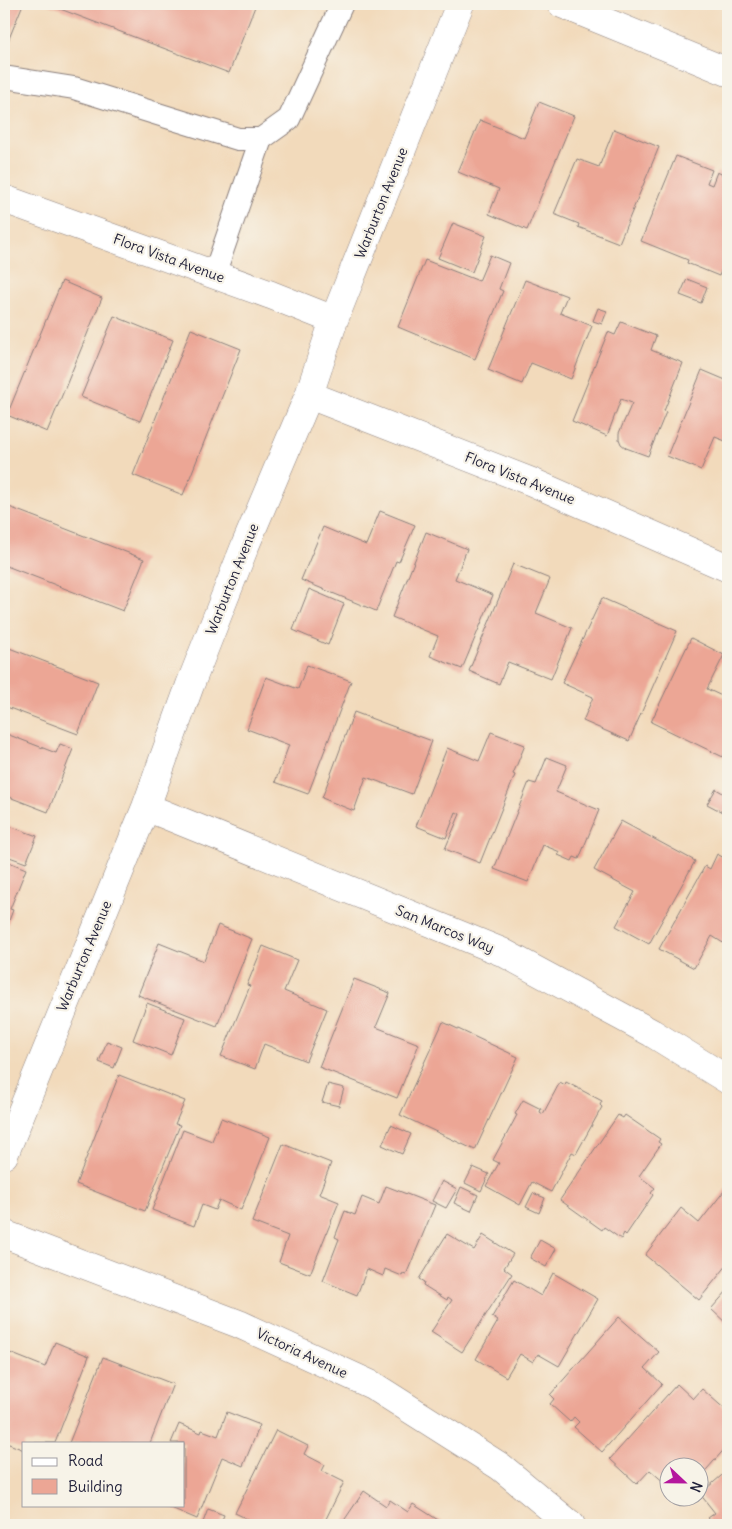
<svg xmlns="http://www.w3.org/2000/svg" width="732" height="1529" font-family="Delius,sans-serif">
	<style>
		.building { fill: #eca695 }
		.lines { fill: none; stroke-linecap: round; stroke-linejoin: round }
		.lane-casing { stroke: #8a7e7b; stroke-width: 24 }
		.street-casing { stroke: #8a7e7b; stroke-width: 29 }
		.lane { stroke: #fff; stroke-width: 22 }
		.street { stroke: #fff; stroke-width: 28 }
		.labels { text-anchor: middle; stroke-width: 4.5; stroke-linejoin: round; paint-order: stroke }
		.street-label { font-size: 14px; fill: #22223b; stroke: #f7f3e8 }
	</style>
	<rect width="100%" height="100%" fill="#f7f3e8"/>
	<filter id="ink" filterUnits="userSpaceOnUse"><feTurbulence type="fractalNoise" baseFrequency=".02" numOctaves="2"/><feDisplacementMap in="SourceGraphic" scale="10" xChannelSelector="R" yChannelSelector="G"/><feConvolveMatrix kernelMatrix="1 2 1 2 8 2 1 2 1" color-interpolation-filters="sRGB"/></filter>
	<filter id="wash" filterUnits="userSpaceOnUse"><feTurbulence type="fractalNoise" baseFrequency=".0096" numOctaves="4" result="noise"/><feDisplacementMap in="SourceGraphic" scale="20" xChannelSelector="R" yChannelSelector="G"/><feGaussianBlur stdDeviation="1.12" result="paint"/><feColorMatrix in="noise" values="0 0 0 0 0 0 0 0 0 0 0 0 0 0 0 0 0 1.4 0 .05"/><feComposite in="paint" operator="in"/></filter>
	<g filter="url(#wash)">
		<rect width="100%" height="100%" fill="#f2dabb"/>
		<g id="blocks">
			<path class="building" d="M4,4H23L4,51Z
				M47,4H256L229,73Z
				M539,102L574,116L527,230L489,214L499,189L458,172L480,120L524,138Z
				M614,129L659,147L619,243L578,227L579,224L554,214L577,159L599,167Z
				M676,156L712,170L707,183L712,185L717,172L728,177V254L719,276L687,263L688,260L641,241Z
				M453,223L486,236L472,272L438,258Z
				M490,255L509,263L499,289L503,291L475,359L398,327L425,260L479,281Z
				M687,279L707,287L701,303L680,295Z
				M525,280L567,296L560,313L592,326L571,379L531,363L522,384L488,370Z
				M62,281L102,298L47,432L7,415Z
				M598,308L607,311L602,324L593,321Z
				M114,316L173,340L140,421L81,397Z
				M621,322L656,336L651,350L683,363L664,411L666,412L648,456L626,448L621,444L619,439V433L632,403L621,399L607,436L572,421L608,332L615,335Z
				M191,329L241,349L183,495L133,475Z
				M702,370L728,381V442L715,437L701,470L667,456Z
				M4,505L144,559L123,611L4,565Z
				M380,511L415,525L399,562L396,561L376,611L301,580L323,527L366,545Z
				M426,532L467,549L455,579L493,595L462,669L430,656L438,636L392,617Z
				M513,564L550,579L536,613L572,628L551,679L508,662L499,684L469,671Z
				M309,589L344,604L328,645L293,630Z
				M602,598L677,631L629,741L583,721L593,697L562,683Z
				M691,638L724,655L707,689L728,699V746L723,757L651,722Z
				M4,646L98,682L78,734L4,706Z
				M307,665L351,681L308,794L275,782L289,745L247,729L266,677L298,689Z
				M354,712L432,741L412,794L366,777L354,811L322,798Z
				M491,732L525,745L513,774L515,775L480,863L445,849L460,814L456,812L446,838L416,826L447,748L479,761Z
				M4,733L56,753L60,744L73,749L48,812L4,795Z
				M547,757L567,765L556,792L599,810L579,859L574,857L572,861L558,855L560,852L543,845L528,882L494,869L529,782L536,784Z
				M716,789L728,796V815L707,804Z
				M621,821L695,861L649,944L616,926L635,892L594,870Z
				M4,824L37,836L26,863L4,855Z
				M717,854L728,860V946L712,936L694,968L659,949L705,866L710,869Z
				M4,860L26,869L10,909L13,910L4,934Z
				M218,925L252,939L217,1026L138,995L159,943L204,961Z
				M263,946L297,960L284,991L327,1009L306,1061L264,1044L255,1069L221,1056L250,986L247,985Z
				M354,979L390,993L376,1027L419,1044L397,1098L319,1067Z
				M147,1003L185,1018L171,1055L133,1040Z
				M443,1022L518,1057L475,1150L400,1115Z
				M107,1041L122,1047L114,1068L99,1062Z
				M119,1075L185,1101L175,1124L180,1125L145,1211L76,1184Z
				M560,1082L565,1085L566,1082L602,1101L600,1105L602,1107L576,1154L572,1152L551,1192L532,1182L520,1205L486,1186L499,1163L493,1160L517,1115L515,1114L523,1100L541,1109L540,1112L543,1114Z
				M328,1084L344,1088L339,1106L322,1102Z
				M618,1115L623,1118L625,1115L660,1139L658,1142L661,1144L639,1176L655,1188L651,1193L653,1195L626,1235L624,1233L621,1239L604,1227L602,1230L560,1200Z
				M221,1118L270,1137L241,1210L219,1200L215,1210L202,1205L194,1226L152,1210L183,1130L212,1141Z
				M391,1125L411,1134L402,1154L382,1145Z
				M283,1144L331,1163L319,1194L339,1202L310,1274L279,1262L288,1236L252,1222Z
				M473,1167L489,1174L481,1191L465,1183Z
				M442,1181L457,1189L446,1208L432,1201Z
				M386,1186L435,1205L406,1275L403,1274L402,1276L385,1269L383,1276L367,1269L357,1295L323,1281L339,1239L335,1237L345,1211L355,1215L362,1197L379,1204Z
				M728,1186V1264L699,1300L645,1255L681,1208L699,1223Z
				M461,1187L478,1195L471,1211L454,1203Z
				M533,1193L545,1198L539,1213L526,1207Z
				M447,1234L474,1250L483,1235L513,1254L504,1268L512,1274L462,1352L431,1332L452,1300L448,1297L447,1300L423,1285L424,1282L419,1279Z
				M540,1240L556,1249L546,1267L530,1258Z
				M553,1273L598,1299L559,1366L538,1354L533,1362L520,1354L506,1377L476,1359L498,1321L492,1317L514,1280L541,1296Z
				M728,1290V1325L711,1309Z
				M619,1317L659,1352L645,1368L662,1384L602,1452L574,1427L579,1422L574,1417L570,1422L550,1404L554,1399L550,1395Z
				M55,1342L89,1356L55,1443H24V1450L4,1442V1368L10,1353L45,1367Z
				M103,1357L173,1384L150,1443H69Z
				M677,1384L693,1399L702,1389L728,1412V1445L700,1477V1466H670V1480L666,1484L650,1470L637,1484L610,1459Z
				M227,1412L260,1425L243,1466L222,1457L197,1519L164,1505H184V1443H171L179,1424L201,1433L202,1430L218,1436Z
				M276,1430L308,1446L304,1454L325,1465L322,1471L344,1482L323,1525H260L235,1513Z
				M728,1470V1525H715L708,1518L715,1513L700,1494Z
				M364,1491L386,1506L390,1500L408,1512L413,1504L446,1525H341Z
				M208,1509L224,1515L220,1525H202Z"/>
		</g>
	</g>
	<g filter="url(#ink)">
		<use href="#blocks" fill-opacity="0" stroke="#8a7e7b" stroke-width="1"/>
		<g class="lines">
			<defs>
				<path id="lane" d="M4,77L74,88L238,139H261L289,119L342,4
					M214,275L261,139"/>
				<path id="street" d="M562,4L728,72
					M4,199L271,295L334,320
					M309,395L532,482L728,568
					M146,807L502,952L652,1033L728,1080
					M4,1155L146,807L190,685L245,546L309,395L334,320L460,4
					M4,1234L239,1324L372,1385L501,1467L571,1525"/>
			</defs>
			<use href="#lane" class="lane-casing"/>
			<use href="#street" class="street-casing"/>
			<use href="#lane" class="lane"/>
			<use href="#street" class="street"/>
		</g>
	</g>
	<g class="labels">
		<g class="street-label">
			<text transform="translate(381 203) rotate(-68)" y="5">Warburton Avenue</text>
			<text transform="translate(169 258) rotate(20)" y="5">Flora Vista Avenue</text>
			<text transform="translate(520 478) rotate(22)" y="5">Flora Vista Avenue</text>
			<text transform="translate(232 579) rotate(-68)" y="5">Warburton Avenue</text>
			<text transform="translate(445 929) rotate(22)" y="5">San Marcos Way</text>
			<text transform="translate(84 956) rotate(-67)" y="5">Warburton Avenue</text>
			<text transform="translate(302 1353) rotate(25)" y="5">Victoria Avenue</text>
		</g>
	</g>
	<rect width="732" height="1529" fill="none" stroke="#f7f3e8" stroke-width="20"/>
	<rect x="22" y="1442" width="162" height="65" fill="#f7f3e8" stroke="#a29fa3"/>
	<rect x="32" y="1458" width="25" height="8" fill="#ffffff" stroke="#a29fa3"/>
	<text x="68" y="1466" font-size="15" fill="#22223b">Road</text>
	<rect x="32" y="1479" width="25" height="15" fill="#eca695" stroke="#a29fa3"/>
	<text x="68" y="1492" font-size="15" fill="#22223b">Building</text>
	<g transform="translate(684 1482) rotate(112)"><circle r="24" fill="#f7f3e8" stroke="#a29fa3"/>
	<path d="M0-4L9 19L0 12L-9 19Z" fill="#b5179e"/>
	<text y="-8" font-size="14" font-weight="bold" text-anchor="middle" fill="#22223b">N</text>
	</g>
</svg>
